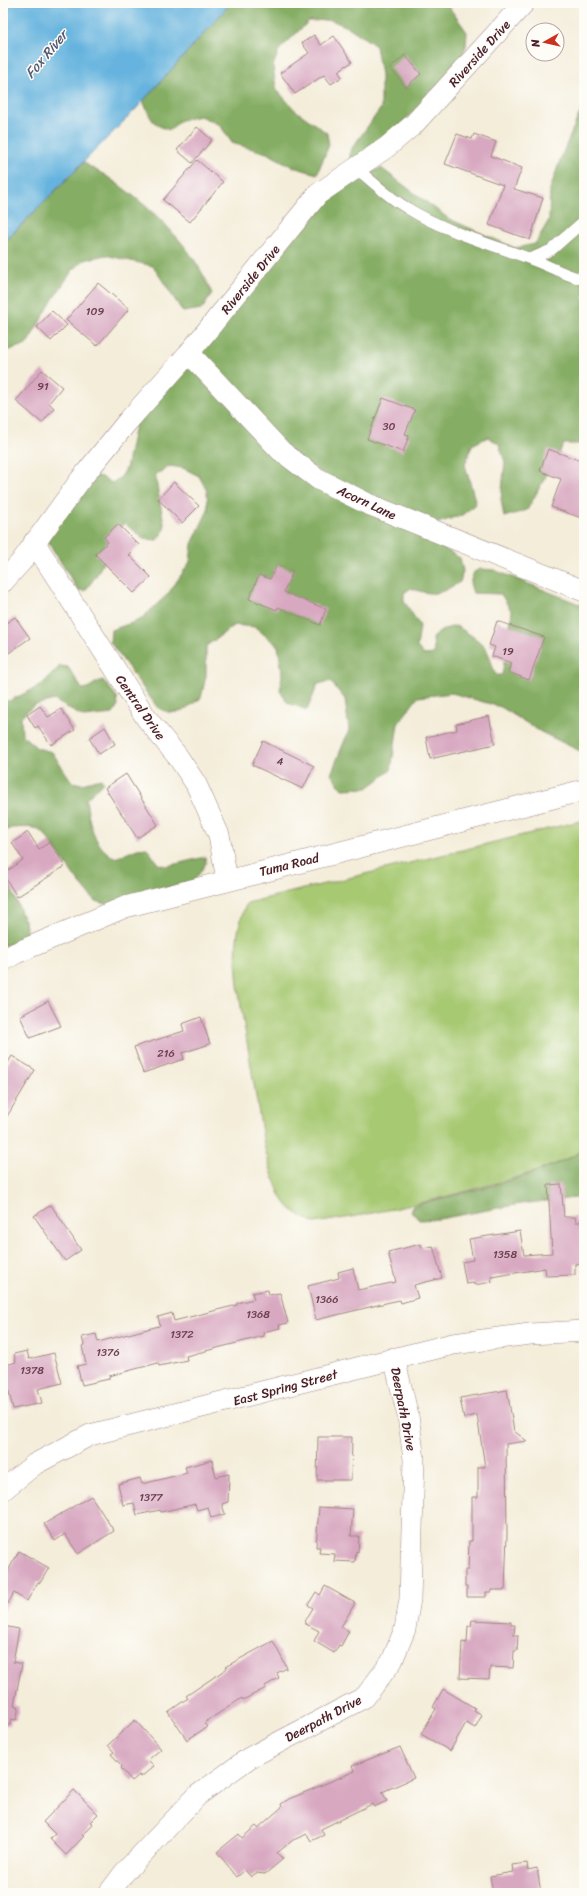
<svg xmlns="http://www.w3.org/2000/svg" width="587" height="1896" font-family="Sriracha,sans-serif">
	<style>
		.green { fill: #a7c972; stroke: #78744e }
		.forest { fill: #85ad64; stroke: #686648 }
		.water { fill: #65b3de; stroke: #586984 }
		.building { fill: #d8a8c1 }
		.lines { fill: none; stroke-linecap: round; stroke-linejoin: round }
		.service-casing { stroke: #9f8682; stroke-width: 12 }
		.minor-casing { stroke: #9f8682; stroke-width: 22 }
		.service { stroke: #fff; stroke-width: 11 }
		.minor { stroke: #fff; stroke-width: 21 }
		.labels { text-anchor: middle; stroke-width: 3; stroke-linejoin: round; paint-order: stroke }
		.number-label { font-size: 11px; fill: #6e4150 }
		.street-label { font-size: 13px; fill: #4a1f2b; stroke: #fdfcf7 }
		.water-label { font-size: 14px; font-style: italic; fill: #555a73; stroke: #fdfcf7 }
	</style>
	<rect width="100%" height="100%" fill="#fdfcf7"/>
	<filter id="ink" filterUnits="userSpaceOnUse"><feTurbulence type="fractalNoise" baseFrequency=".025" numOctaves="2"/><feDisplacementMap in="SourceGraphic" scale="8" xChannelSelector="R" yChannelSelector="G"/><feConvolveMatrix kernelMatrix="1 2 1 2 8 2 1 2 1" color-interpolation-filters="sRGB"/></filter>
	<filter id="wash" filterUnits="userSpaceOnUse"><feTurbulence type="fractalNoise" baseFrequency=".012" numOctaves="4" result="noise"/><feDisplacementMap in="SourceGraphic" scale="16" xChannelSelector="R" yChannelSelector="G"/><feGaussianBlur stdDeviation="0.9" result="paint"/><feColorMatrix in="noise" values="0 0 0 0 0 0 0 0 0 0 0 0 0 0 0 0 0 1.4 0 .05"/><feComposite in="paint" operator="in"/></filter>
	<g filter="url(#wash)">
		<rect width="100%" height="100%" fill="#f4edda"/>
		<path class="green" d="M584,820V1150C551,1169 515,1178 478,1188C424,1203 369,1215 314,1223C307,1219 299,1215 292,1210C277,1199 269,1163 264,1145C259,1112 253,1080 248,1048C241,1003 226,945 247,903Z"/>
		<path class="forest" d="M231,3H446L467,32L466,46L457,66L385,141L357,161L350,159V151L381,108V75L376,46L350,28L331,20L309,21L279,50L273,66L276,89L295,110L327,133L329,145L317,174L293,167L267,153L232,143L220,125L200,116L181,120L170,130C151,125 151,118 143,101Z
			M584,106V444H564L527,510L504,517L501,499L505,462L499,444L488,437L472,445L465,465L476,504L462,515L438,523L343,486L294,456L205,358L202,349L320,201L340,184L381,168L449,219L515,248L535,244L549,220L550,189L562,155L578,117Z
			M84,162C94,171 102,172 112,180C152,208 195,248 212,294L202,309L183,312L153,266L105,255L84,260L72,271L53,299L27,344L3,352V244Z
			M191,363L273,448L460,558L463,571L460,582C439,594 435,597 411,588L404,593V601L420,626L417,647L424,655L434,654L433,637L444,629L456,626C467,633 485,642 489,655C492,662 492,668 496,675H502L512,612L501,594L473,593L470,583L474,572L481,569L494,570L584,606V753L541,732L501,707L452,693L418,697L398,724L391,770L367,788L342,789L331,774L349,730L345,699L330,681L318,684L307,710L288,703L280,691L282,674L278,646L255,627L235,625L206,646V676L201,698C185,709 176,719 157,707L110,642L111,630L140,620L168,594L190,562L192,544L208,510L207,491L199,476L183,468L170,466L155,475L165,529L157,540L144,539L124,523L96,576L85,591L78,590L49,543V535L92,475L102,477L112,483L121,477L126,469L135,425Z
			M60,666L68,667L82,689C90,689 94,682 103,680L117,697L118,706L113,714L83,717L54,700L35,705L21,716L22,735L37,748L52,752L72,782L82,784L101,779L104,782L86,799C89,822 93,848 116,858L137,849L147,848L158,864L167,866L205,857L206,863L195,880L110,905L95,901L78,881L43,832L31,827L11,828L3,833V701H9L40,686Z
			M3,869L25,922L27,934L11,944L3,946Z
			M584,1150V1197L520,1204L439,1219L419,1220L411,1211L413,1206C470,1190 533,1180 584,1150Z"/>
		<path class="water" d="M3,3H231L134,111L3,243Z"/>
		<g id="blocks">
			<path class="building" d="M314,35L321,45L334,36L352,62L338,71L342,77L331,84L324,75L295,94L280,73L309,53L302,43Z
				M405,55L421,74L406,87L390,68Z
				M197,127L212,140L192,163L177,150Z
				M457,134L472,139L474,134L496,142L491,156L522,168L514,189L543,198L530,240L489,225L503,185L445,164Z
				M197,160L223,182L190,222L163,200Z
				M98,283L129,309L97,346L66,320Z
				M52,311L67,325L51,341L37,327Z
				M42,370L62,387L49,403L54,408L42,423L16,401Z
				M383,398L415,410L405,434L409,436L403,452L367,439Z
				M548,449L584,462V519L551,507L561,479L540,471Z
				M174,482L199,506L182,523L158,499Z
				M118,524L139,545L129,555L151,577L134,593L95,554L108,542L104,537Z
				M277,565L293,571L284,592L326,609L320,625L278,607L277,610L249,599L259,575L270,579Z
				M15,617L30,638L3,657V625Z
				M497,621L544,637L529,680L508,672L511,663L492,656L495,647L489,645Z
				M40,706L48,717L61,709L75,730L51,745L38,726L35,728L27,715Z
				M489,716L495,744L430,759L426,737L457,730L456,724Z
				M105,727L115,744L99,754L89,738Z
				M263,741L314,766L303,789L252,765Z
				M126,774L158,825L137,838L105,788Z
				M28,832L39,849L50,842L65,866L17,897L3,874L23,860L12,843Z
				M48,1001L61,1026L30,1038L20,1016Z
				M201,1017L210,1044L182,1053L184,1059L143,1073L134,1047L184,1031L182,1024Z
				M12,1056L35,1070L3,1123V1071Z
				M561,1184L564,1217H575L576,1222H584V1263L575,1264V1275L546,1276L545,1268L491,1277L492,1282L474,1285V1283L466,1284L462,1262L473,1260L469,1239L520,1231L524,1255L552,1253L548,1185Z
				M51,1205L81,1250L65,1261L34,1216Z
				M421,1244L422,1248L433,1246L442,1278L414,1285L418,1298L401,1303L400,1300L390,1302L316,1320L308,1286L339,1278L338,1272L353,1268L358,1290L396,1282L388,1252Z
				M268,1290L269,1295L280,1293L288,1323L279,1325L280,1328L263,1332L264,1336L186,1356L187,1360L159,1366L158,1363L109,1376V1379L82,1385L77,1366L86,1364L82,1346L84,1345L82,1337L96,1334L98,1342L159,1326L160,1325L158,1317L172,1313L174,1321L237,1305V1303L254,1299L252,1293Z
				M27,1351L29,1359L54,1353L62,1383L38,1389L42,1403L13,1409L3,1366L16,1362L14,1354Z
				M507,1390L514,1431L527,1441L506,1444L507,1534L505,1590H491V1592H486V1597H467V1587H465V1570H468L469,1541H472V1497H478V1467H485L477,1415L464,1418L460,1398Z
				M318,1437H352L351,1480H317Z
				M212,1460L216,1477L229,1474L228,1502L222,1504L225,1514L211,1518L208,1507L197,1510L195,1504L161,1512L160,1510L137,1515L134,1503L123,1505L118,1484L140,1478L142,1484L187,1473L185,1467Z
				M91,1496L114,1531L78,1554L65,1534L55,1541L44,1524Z
				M319,1507L353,1509L351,1536H359L358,1552L356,1551L355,1562L334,1561L335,1554L319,1553L320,1547H316Z
				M19,1551L49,1568L40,1583L38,1582L27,1601L14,1593L3,1612V1580Z
				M325,1586L355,1603L341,1627L349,1631L341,1646L339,1645L334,1653L314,1641L319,1631L304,1623L313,1608L308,1605L316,1592L320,1595Z
				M472,1620L511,1622V1625H515L514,1635H518L517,1651H514L513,1668L490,1667L489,1679L460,1678L462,1642L467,1643L468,1626H471Z
				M3,1626L19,1629L13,1662L22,1664L14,1705L19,1707L16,1720L11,1719L10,1725H3Z
				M273,1641L287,1668L277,1673L279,1678L265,1686L266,1688L243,1700L242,1698L204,1723L207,1727L187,1740L168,1712L188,1698L186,1696L226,1669L225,1667Z
				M443,1689L475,1708L474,1710L482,1715L475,1728L466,1723L450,1751L421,1734L436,1709L433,1707Z
				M135,1720L161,1749L148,1760L154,1766L141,1777L139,1775L132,1781L121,1768L122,1766L111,1754L114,1752L108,1745Z
				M400,1747L414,1778L382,1792L387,1801L374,1807L372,1804L321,1829L324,1835L311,1841L307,1834L293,1840L277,1853L283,1859L265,1874L256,1873L251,1877L245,1870L237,1877L217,1852L239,1834L242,1838L256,1826L258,1828L282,1807L281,1804L289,1799L355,1771L352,1766Z
				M74,1790L98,1814L90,1822L93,1824L82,1835L84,1836L66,1855L50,1839L55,1834L43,1822Z
				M527,1863L528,1870L537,1868L541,1893H493L490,1876L513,1872L512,1865Z"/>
		</g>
	</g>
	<g filter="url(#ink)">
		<use href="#blocks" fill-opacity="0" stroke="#9f8682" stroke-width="1"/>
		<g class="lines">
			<defs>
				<path id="service" d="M357,169C373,182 389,198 407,208C444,231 487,243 528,258C548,265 562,274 584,280
					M530,259L551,250L584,221"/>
				<path id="minor" d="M189,353L281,451L318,479L368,504L584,591
					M34,542L147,719L178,757L196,784L219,835L227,880
					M3,582L21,562L81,479L128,421L189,353L318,194L387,147L414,124L524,3
					M3,961L16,953L125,907L584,790
					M3,1490L35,1464L90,1435L453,1344L530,1334L584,1331
					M109,1893L124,1873L198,1795L249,1758L365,1697L392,1661L405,1629L410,1599L414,1459L408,1416L394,1358"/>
			</defs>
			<use href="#service" class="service-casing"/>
			<use href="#minor" class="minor-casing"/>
			<use href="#service" class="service"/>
			<use href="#minor" class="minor"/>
		</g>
	</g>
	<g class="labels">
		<g class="number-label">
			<text x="95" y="315">109</text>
			<text x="43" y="390">91</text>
			<text x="389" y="430">30</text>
			<text x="508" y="655">19</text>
			<text x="280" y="765">4</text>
			<text x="166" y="1057">216</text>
			<text x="505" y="1258">1358</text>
			<text x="327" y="1303">1366</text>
			<text x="258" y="1318">1368</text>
			<text x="182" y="1338">1372</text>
			<text x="108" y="1356">1376</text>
			<text x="32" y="1374">1378</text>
			<text x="151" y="1501">1377</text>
		</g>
		<g class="street-label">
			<text transform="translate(479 53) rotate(-48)" y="5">Riverside Drive</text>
			<text transform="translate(250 279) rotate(-51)" y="5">Riverside Drive</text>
			<text transform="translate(367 502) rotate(25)" y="5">Acorn Lane</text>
			<text transform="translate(141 707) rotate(55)" y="5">Central Drive</text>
			<text transform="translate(289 864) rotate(-14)" y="5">Tuma Road</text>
			<text transform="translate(285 1387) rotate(-15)" y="5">East Spring Street</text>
			<text transform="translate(404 1409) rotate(79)" y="5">Deerpath Drive</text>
			<text transform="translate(323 1718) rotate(-28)" y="5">Deerpath Drive</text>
		</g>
		<g class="water-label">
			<text transform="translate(46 54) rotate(-50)" y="5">Fox River</text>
		</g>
	</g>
	<rect width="587" height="1896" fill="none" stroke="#fdfcf7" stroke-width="16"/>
	<g transform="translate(545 42) rotate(262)"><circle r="19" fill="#fdfcf7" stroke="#b5a4a5"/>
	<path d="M0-3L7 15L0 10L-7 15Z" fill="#c8321e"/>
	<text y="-6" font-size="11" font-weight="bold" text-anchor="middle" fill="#4a1f2b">N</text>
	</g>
</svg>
